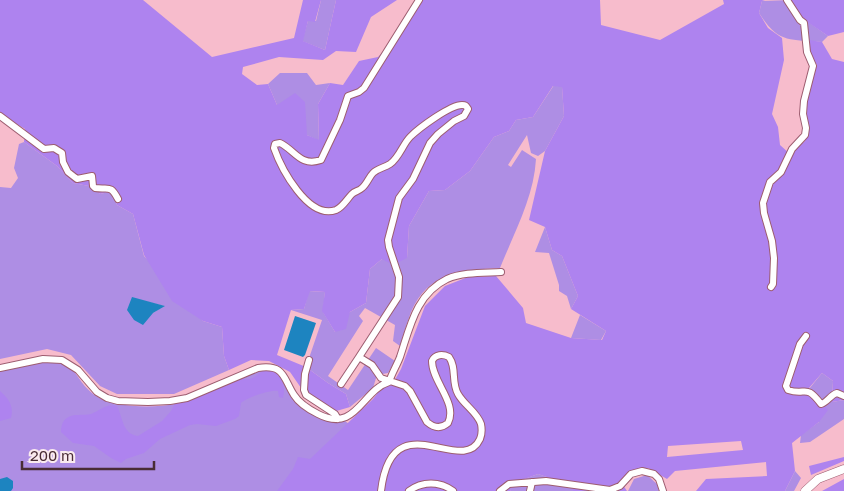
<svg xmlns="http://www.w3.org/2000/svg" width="844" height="491" font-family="'Golos Text',sans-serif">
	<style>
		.green { fill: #ae8ee4; fill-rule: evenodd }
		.forest { fill: #ae83ef; fill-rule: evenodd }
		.water { fill: #1d84c0 }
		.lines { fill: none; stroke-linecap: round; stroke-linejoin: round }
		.minor-casing { stroke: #9d5d70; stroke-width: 8 }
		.major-casing { stroke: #9d5d70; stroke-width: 9 }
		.minor { stroke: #fff; stroke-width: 6 }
		.major { stroke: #fff; stroke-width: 8 }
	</style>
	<rect width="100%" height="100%" fill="#f7bccc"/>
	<path class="green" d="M321,0H336L325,50L302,41L308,21H316Z
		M791,0L804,19L828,36L822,42C789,39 779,44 759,13L762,1Z
		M280,73H307L316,85L330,83L318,104L319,141L307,135L277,105L268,84Z
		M554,85L562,86L564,116L545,151L538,156L531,153L527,135L508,165L511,167L522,150L536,159C534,197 514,233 500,268C462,270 428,272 411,312C407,323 403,335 400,346L393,341L395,325L365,308L359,316L363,321L328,376L348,390L376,348L395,361L388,373L377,375L373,388L350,407L346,394L328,383L306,367L322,320L291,310L304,309L309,291L325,292L323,312L335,332L350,312L366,303L370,269L382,259L407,258L409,226L429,191L445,190L470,171L494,137L509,131L516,120L533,117Z
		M24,142L57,166L73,183L89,186L100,194L113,191L117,205L133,214L144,256L203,321L222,327L224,356L229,370L174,394H117L100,386L71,355L47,349L0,359V187L11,188L18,178L14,168L19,144ZM132,298L164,306L153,313Z
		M545,227L552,250L562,256L578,296L571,309L567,296L559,291V285L549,253L535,252Z
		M580,315L606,331L601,340L571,338Z
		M42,361C83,363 70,377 96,396C114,408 154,408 175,404C184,401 194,396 203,393C222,385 241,378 260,370C291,371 278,381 293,397C298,403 329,417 338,422L345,421L349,424L289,491H0V371Z
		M822,373L833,381L832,402L844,400V419L810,442L800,443L801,435L819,422L809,389Z
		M795,471L801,478L794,491H785Z
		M538,474L574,486L573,491H511L507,485Z
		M647,475L657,484L659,491H628L634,479Z"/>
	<path class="forest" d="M0,0H143L212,57L294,38L303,0H321L315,22L308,21L303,41L325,50L336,0H397L371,17L356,52L336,51L323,60L279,57L243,67L242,74L257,85L268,84L277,105L295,93L305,102L307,135L319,140L318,104L330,83L343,85L359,61L378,57L403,31L423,0H600L601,25L660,40L724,4L723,0H765L762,1L759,13L768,28L782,38L784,60L772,114L778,127L780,145L790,154L805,141L809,130L803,118L806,93L817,65L810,55L809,40L822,42L832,59L844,62V400L832,402L833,381L822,373L809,388L828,410L819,422L792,443L795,471L785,491H696L706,479L767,476L766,462L675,471L667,479L648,468L621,482L627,491H573V486L538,474L508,485L511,491H277L293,469L298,457L310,459L373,399C379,391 382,386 392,385L401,369L425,306L445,286L468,277L496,276L523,308L526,323L571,338L602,340L606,331L571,309L578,296L562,256L552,250L545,227L529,220L545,151L564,116L562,87L553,86L533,117L516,120L509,131L494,137L470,171L445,190L429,191L409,226L407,258L393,265L382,259L370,269L366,303L350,312L346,329L335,332L322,311L325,292L310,291L304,309L291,310L277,355L306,367L328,383L346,394L350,407L333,412L308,398L290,372L269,361L251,360L229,370L224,356L222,327L203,321L172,301L144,255L133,214L117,205L113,191L100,194L89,186L73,183L57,166L24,142L25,129L0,114ZM741,441L743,450L667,457L668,446Z
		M791,0H844V32L828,36L803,19Z
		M264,369L275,370C282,381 286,385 283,398L279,397L278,391C271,389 246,398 241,403L239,416L235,419L216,426L197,424L190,425L160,439L144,453L126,459L121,463L111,458L94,446L73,443L61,432C61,427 62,421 67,418C73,413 84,416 91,414C100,411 106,403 117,406C123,417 122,434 138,436L162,421L171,411L175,403L241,378C250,382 257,376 264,369Z
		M0,391C9,399 14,406 11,418L0,421Z
		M844,457V461L811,475L809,466Z
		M844,479V491H822Z"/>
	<path class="water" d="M132,297L165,306L153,313L143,325L134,320L127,310Z
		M295,316L316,323L305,355L303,357L284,350Z
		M7,477L13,481V488L11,491H0V479Z"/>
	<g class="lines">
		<defs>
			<path id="minor" d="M0,116L44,149L54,148L62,153L63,162L68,172L77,179L92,176L93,186L95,188C109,190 110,184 118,199
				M771,287L773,284L774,258L772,241L764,213L763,203L770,182L781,172L792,149L805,135L806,128L803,114L804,101L813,66L807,52L804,23L800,20L787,0
				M806,336L800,344L786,386L788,390C807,396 805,383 821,404C828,402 830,395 837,393L844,396
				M309,360L305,374L304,390L306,395L335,414L338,419
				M0,368L43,359L62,360L78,370L97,392L107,398L118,401L148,402L170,401L187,398L258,368C285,364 283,378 294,395C299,403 310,410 318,414C356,434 362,390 389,382C392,373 397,365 400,357C410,327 416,294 447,279C463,272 484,273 501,272
				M341,384L359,357
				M381,491C392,400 462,478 480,439C482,434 482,429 481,424C477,412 464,405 458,394C451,382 457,368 449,357C443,354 435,354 432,361C432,382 458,403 448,423C441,429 434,428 427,422L410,391L405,386L381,378L372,365L359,357L398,297L399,277L389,247L388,240L399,198L413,179L430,143L438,134L454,121L464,116L468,109C466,106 466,105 462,105C450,105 419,128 410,137C403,144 399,158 390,164C384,168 378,168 373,173C369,177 367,184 362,188C359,191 355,191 352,194C347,199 343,207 336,210C308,220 281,168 274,148L275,144L280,143C295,150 300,167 321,160L340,120L348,96L359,92L364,88L419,0
				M409,491C422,481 440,481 453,491
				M500,491L509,484L546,481L610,490L620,486L631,474L642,471L654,474L659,479L663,491
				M530,491L532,482"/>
			<path id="major" d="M805,491L818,479L844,469"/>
		</defs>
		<use href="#minor" class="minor-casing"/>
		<use href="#major" class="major-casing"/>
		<use href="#minor" class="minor"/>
		<use href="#major" class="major"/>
	</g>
	<path d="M22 461v8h132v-8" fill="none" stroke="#492c35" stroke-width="2.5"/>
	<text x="30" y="461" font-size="15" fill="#492c35" stroke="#faebef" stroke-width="4" paint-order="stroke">200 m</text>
</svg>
